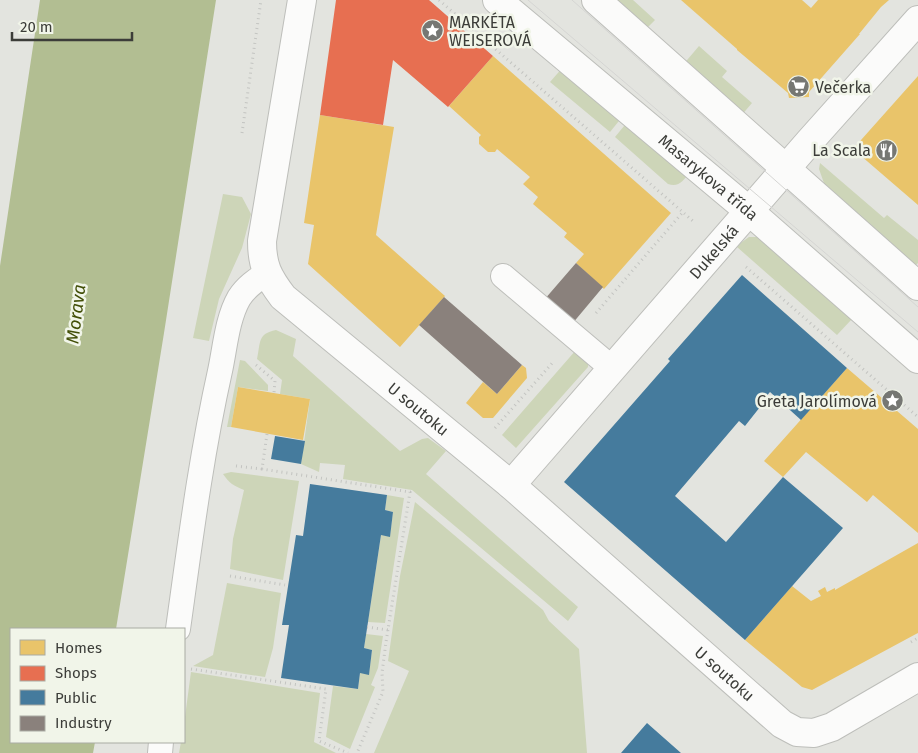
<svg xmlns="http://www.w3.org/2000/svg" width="918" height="753" font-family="'Fira Sans',sans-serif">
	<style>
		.green { fill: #cdd5b8 }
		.water { fill: #b2be92 }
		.homes { fill: #e9c46a }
		.shops { fill: #e76f51 }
		.public { fill: #457b9d }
		.industry { fill: #8a817c }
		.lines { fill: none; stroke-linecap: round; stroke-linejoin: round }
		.lane-casing { stroke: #bdbeba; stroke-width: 26 }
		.street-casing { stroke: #bdbeba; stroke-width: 30 }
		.secondary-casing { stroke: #bdbeba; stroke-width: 30 }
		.path { stroke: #c3c4c1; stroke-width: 3; stroke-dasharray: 1 4; stroke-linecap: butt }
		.lane { stroke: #fbfbfa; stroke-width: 24 }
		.street { stroke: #fbfbfa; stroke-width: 28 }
		.secondary { stroke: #fbfbfa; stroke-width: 28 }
		.tram { stroke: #d5d5d3; stroke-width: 1 }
		.labels { text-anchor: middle; stroke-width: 5; stroke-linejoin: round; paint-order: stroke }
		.poi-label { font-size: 16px; fill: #3c3d39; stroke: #f1f5e9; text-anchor: start }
		.street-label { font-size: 16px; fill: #3c3d39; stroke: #f1f5e9 }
		.water-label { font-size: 18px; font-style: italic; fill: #424f08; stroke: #f1f5e9 }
	</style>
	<rect width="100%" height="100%" fill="#e3e4df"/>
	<path class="green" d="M612,0H633L655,20L645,30Z
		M699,46L727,71L722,77L752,103L740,117L682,66Z
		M564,66L623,116L610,132L550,82Z
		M629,120L690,173C683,180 679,188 668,184L615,137Z
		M820,163L884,218L887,215L918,240V263L914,267L825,186L819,169Z
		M223,194L242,197L251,214L242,248L219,299L209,341L193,338Z
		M749,237H759L852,319L837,335L737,247L742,242Z
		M276,330L296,339L293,356L400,451L422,439L428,438L446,451L426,474L578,607L568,621L412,490L343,479L345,465L320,463L319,472L301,464L310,399L280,394L282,380L257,359C261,342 257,334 276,330Z
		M576,350L588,364V367L516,448L502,435Z
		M240,360L245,361L268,385V391L238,387L231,427H227Z
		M231,472L299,481L283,580L230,569L233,539L244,490C234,486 229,483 223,474Z
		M387,495L404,498L385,623L368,622L381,535L390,536L393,512L385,510Z
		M415,502L543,610L549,621L579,649L587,753H374L409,671L388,661L400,576Z
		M227,583L281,593L273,648L265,677L193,666L213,655Z
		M366,634L383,636L378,668L371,685L375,687L350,749L326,737L333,686L358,689L360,673L369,674L372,650L364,648Z
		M191,672L320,693L314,742L336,753H179L181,742H184V724Z"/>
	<path class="water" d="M40,0H216L164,333L116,629H11V742H95L93,753H0V266Z"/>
	<path class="homes" d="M681,0H802L811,8L818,0H889L881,7L859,34H860L809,92V97L789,98L788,93L737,50V49Z
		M493,56L671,213L604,289L576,263L584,254L564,237L567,233L533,204L538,197L523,184L530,177L497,149L495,152H488L479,144V137L481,135L449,106Z
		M918,76V205L853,149Z
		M320,115L394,127L376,235L445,296L400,347L308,264L314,225L304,223Z
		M522,365L526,368L527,378L493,418H483L466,403L483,382L497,394Z
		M847,368L918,429V533L873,495L867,502L806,452L783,477L764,461Z
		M238,387L310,399L303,440L231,427Z
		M918,543V633L916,634L812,690L802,687L745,640L792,586L811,601L821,596L818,591L825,587L827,592L835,588V590Z"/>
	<path class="shops" d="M336,0H429L493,56L448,107L393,60L383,125L320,115Z"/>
	<path class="public" d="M742,275L847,368L801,420L770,392L758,406L760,407L745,426L739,421L675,496L726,542L783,477L843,528L745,640L564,482L670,361L668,359Z
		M275,436L305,441L301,464L271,459Z
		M310,484L387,495L385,510L393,512L390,537L381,535L368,622L364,648L372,650L369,675L360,673L358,689L281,678L289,625H282L296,535L303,536Z
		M647,723L681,753H621Z"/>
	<path class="industry" d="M576,263L603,287L572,324L544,300Z
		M444,297L522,365L497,394L419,325Z"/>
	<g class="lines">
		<defs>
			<path id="lane" d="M503,276L613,369
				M178,629C190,543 201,456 220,371C225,348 227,319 239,298C246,287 256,280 267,273
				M160,753L161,742"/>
			<g id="street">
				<path id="s1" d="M302,0L262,241C262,266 268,277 283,297L511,485L782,724L797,732L814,733L832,727L918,677"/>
				<path id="s2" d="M511,485L809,142L918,20"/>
			</g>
			<g id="secondary">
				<path id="s3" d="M497,0L749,211L918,359"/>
				<path d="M596,0L918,286"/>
			</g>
		</defs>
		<use href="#lane" class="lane-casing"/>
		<use href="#street" class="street-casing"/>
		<use href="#secondary" class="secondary-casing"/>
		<path class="path" d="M439,0L693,221
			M242,133L261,0
			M746,267L918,417
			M596,313L683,212
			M256,365L275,381L274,393
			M495,428L554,361
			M267,434L262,469L410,492L386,642L382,673L383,692L357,753
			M236,466L262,469
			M230,576L285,585
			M367,627L388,630
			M911,642L918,638
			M191,669L326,689L319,741L348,753"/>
		<use href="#lane" class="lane"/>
		<use href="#street" class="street"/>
		<use href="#secondary" class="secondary"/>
		<path class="tram" d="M528,0L918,332
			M572,0L918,307"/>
	</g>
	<defs>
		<symbol id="sight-disc" viewBox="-11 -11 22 22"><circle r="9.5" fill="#767773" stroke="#f1f5e9"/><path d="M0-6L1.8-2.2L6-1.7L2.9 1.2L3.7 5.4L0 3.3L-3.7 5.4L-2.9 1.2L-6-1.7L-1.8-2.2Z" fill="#fff"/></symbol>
		<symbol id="supermarket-disc" viewBox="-11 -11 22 22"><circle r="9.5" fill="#767773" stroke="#f1f5e9"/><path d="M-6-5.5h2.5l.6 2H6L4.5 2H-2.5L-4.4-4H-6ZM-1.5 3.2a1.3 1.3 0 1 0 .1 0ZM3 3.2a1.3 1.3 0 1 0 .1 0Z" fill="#fff"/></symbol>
		<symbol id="restaurant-disc" viewBox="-11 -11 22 22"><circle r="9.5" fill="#767773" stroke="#f1f5e9"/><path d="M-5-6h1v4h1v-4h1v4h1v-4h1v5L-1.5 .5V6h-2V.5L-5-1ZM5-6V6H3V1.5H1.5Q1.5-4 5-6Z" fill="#fff"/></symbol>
	</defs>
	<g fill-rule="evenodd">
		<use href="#sight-disc" x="420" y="18" width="25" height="25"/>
		<use href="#supermarket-disc" x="786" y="74" width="25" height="25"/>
		<use href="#restaurant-disc" x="874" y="138" width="25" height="25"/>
		<use href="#sight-disc" x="880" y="388" width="25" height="25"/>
	</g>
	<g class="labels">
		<g class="poi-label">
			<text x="449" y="28">MARKÉTA<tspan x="449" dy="18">WEISEROVÁ</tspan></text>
			<text x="815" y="93">Večerka</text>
			<text x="871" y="156" text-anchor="end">La Scala</text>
			<text x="877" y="407" text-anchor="end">Greta Jarolímová</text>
		</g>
		<g class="street-label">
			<text dy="6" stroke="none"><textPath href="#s3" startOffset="276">Masarykova třída</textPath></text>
			<text dy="6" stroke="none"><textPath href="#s2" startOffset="309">Dukelská</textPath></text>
			<text dy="6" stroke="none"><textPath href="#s1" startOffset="481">U soutoku</textPath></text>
			<text dy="6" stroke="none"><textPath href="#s1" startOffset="886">U soutoku</textPath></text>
		</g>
		<g class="water-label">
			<text transform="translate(76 314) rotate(-83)" y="6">Morava</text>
		</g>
	</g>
	<rect x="10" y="628" width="175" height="115" fill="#f1f5e9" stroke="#a9aba3"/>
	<rect x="20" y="640" width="25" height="15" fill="#e9c46a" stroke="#a9aba3"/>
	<text x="55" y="653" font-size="15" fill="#3c3d39">Homes</text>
	<rect x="20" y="666" width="25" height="15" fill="#e76f51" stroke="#a9aba3"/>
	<text x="55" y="678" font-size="15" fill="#3c3d39">Shops</text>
	<rect x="20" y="690" width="25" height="15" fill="#457b9d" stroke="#a9aba3"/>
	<text x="55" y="703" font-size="15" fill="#3c3d39">Public</text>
	<rect x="20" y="716" width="25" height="15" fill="#8a817c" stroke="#a9aba3"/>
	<text x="55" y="728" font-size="15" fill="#3c3d39">Industry</text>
	<path d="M12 32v8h120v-8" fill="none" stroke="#3c3d39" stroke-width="2.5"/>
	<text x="20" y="32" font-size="15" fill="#3c3d39" stroke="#f1f5e9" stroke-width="4" paint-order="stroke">20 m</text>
</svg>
